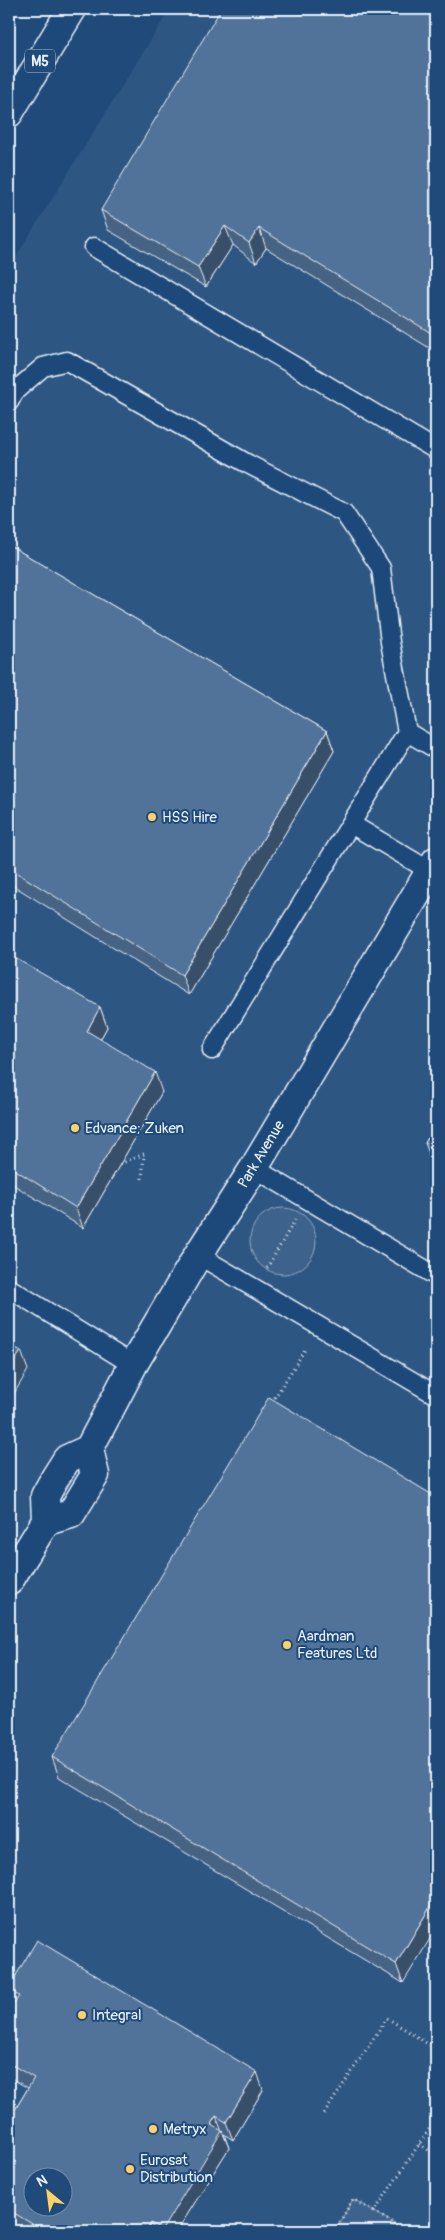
<svg xmlns="http://www.w3.org/2000/svg" width="445" height="2240" font-family="Pangolin,sans-serif">
	<style>
		.built { fill: #2e5683; fill-rule: evenodd }
		.green { fill: #3c628c; stroke: #92aac2 }
		.lines { fill: none; stroke-linecap: round; stroke-linejoin: round }
		.lane-casing { stroke: #e8f1f8; stroke-width: 21 }
		.secondary-casing { stroke: #e8f1f8; stroke-width: 31 }
		.highway-casing { stroke: #e8f1f8; stroke-width: 31 }
		.path { stroke: #e8f1f8; stroke-width: 3; stroke-dasharray: 1 4; stroke-linecap: butt }
		.lane { stroke: #1f4a7a; stroke-width: 18 }
		.secondary { stroke: #1f4a7a; stroke-width: 28 }
		.highway { stroke: #1f4a7a; stroke-width: 28 }
		.wall { fill: #466384; stroke: #e8f1f8 }
		.shaded-wall { fill: #39506b; stroke: #e8f1f8 }
		.building { fill: #517399; stroke: #e8f1f8; fill-rule: evenodd }
		.poi-dot { fill: #ffd166; stroke: #1f4a7a; stroke-width: 2 }
		.labels { text-anchor: middle; stroke-width: 4; stroke-linejoin: round; paint-order: stroke }
		.shield { fill: #1f4a7a; stroke: #acbfd2; stroke-width: 1 }
		.shield-label { font-size: 14px; font-weight: bold; fill: #e8f1f8 }
		.poi-label { font-size: 15px; fill: #e8f1f8; stroke: #1f4a7a; text-anchor: start }
		.street-label { font-size: 15px; fill: #e8f1f8; stroke: #1f4a7a }
	</style>
	<rect width="100%" height="100%" fill="#1f4a7a"/>
	<filter id="ink" filterUnits="userSpaceOnUse"><feTurbulence type="fractalNoise" baseFrequency=".02" numOctaves="2"/><feDisplacementMap in="SourceGraphic" scale="10" xChannelSelector="R" yChannelSelector="G"/><feConvolveMatrix kernelMatrix="1 2 1 2 8 2 1 2 1" color-interpolation-filters="sRGB"/></filter>
	<g filter="url(#ink)">
		<path class="built" d="M170,9H436V2231H9V268ZM32,2178H62V2208H32Z"/>
		<path class="green" d="M250 1241a33 33 0 1 1 66 0a33 33 0 1 1-66 0Z
			M353,2199L395,2224L391,2231H335Z"/>
		<g class="lines">
			<defs>
				<path id="lane" d="M94,247L436,450
					M9,402L15,391L43,367L67,361L248,464L344,513L381,568L390,642L407,732L212,1050
					M407,732L436,749
					M351,824L430,871
					M254,1168L436,1276
					M198,1255L436,1395
					M9,1288L133,1365"/>
				<path id="secondary" d="M46,1521L71,1514L95,1475L89,1449
					M9,1581L46,1521L45,1496L55,1478L67,1459L89,1449L133,1365L198,1255L254,1168L436,861"/>
				<path id="highway" d="M9,113L72,9"/>
			</defs>
			<use href="#lane" class="lane-casing"/>
			<use href="#secondary" class="secondary-casing"/>
			<use href="#highway" class="highway-casing"/>
			<path class="path" d="M120,1164L144,1154L142,1179
				M267,1268L295,1220
				M272,1402L306,1348
				M324,2114L387,2018L436,2049
				M419,2144L436,2155
				M374,2212L395,2224L391,2231
				M335,2231L353,2199L374,2212L436,2119"/>
			<use href="#lane" class="lane"/>
			<use href="#secondary" class="secondary"/>
			<use href="#highway" class="highway"/>
		</g>
		<path class="wall" d="M436,9V352L266,248L256,263L233,245L206,287L108,230L101,210Z
			M9,545L327,731L334,751L189,995L9,883Z
			M9,963L100,1007L107,1027L100,1040L162,1092L83,1228L9,1182Z
			M436,1124V1160L430,1156L425,1143Z
			M436,1497L403,1983L59,1777L52,1757Z
			M9,1987L263,2090L233,2140L224,2134L229,2148L177,2231H22L9,2223V2120L28,2088L9,2077V2001L13,2003L9,1992Z"/>
		<path class="shaded-wall" d="M225,226L233,245L206,287L198,267Z
			M259,228L266,248L256,263L249,243Z
			M327,731L334,751L189,995L182,975Z
			M100,1007L107,1027L94,1051L87,1031Z
			M155,1072L162,1092L83,1228L76,1208Z
			M21,1351L28,1370L9,1402V1370Z
			M436,1897V1929L403,1983L396,1964Z
			M257,2072L263,2090L233,2140L226,2122Z
			M216,2116L222,2132V2131L229,2148L177,2231H162V2230L211,2124Z
			M151,2223L154,2231H147Z"/>
		<path class="building" d="M221,9H436V336L259,228L249,243L225,226L198,267L101,210Z
			M9,545L327,731L182,975L9,868Z
			M13,957L100,1007L87,1031L155,1072L76,1208L9,1166V963Z
			M436,1124V1149L425,1143Z
			M9,1344L21,1351L9,1370Z
			M269,1397L436,1497V1897L396,1964L52,1757Z
			M37,1940L257,2072L226,2122L216,2116L214,2119L211,2124L222,2131L162,2230L151,2223L146,2231H147H44L9,2210V2143L11,2138L9,2137V2120L34,2078L9,2063V2001L14,2004L19,1996L9,1990V1987ZM32,2178H62V2208H32Z"/>
	</g>
	<g class="poi-dot">
		<circle cx="152" cy="817" r="5"/>
		<circle cx="75" cy="1128" r="5"/>
		<circle cx="287" cy="1645" r="5"/>
		<circle cx="82" cy="2015" r="5"/>
		<circle cx="153" cy="2129" r="5"/>
		<circle cx="130" cy="2169" r="5"/>
	</g>
	<g class="labels">
		<rect class="shield" x="25" y="49.5" width="30" height="23" rx="4"/>
		<g class="shield-label">
			<text x="40" y="66">M5</text>
		</g>
		<g class="poi-label">
			<text x="162" y="822">HSS Hire</text>
			<text x="85" y="1133">Edvance; Zuken</text>
			<text x="297" y="1641">Aardman<tspan x="297" dy="17">Features Ltd</tspan></text>
			<text x="92" y="2020">Integral</text>
			<text x="163" y="2134">Metryx</text>
			<text x="140" y="2165">Eurosat<tspan x="140" dy="17">Distribution</tspan></text>
		</g>
		<g class="street-label">
			<text transform="translate(261 1154) rotate(-59)" y="5">Park Avenue</text>
		</g>
	</g>
	<rect width="445" height="2240" fill="none" stroke="#1f4a7a" stroke-width="30"/>
	<rect x="15" y="15" width="415" height="2210" fill="none" stroke="#e8f1f8" stroke-width="2" filter="url(#ink)"/>
	<g transform="translate(48 2192) rotate(331)"><circle r="24" fill="#1f4a7a" stroke="#6f8dac"/>
	<path d="M0-4L9 19L0 12L-9 19Z" fill="#ffd166"/>
	<text y="-8" font-size="14" font-weight="bold" text-anchor="middle" fill="#e8f1f8">N</text>
	</g>
</svg>
